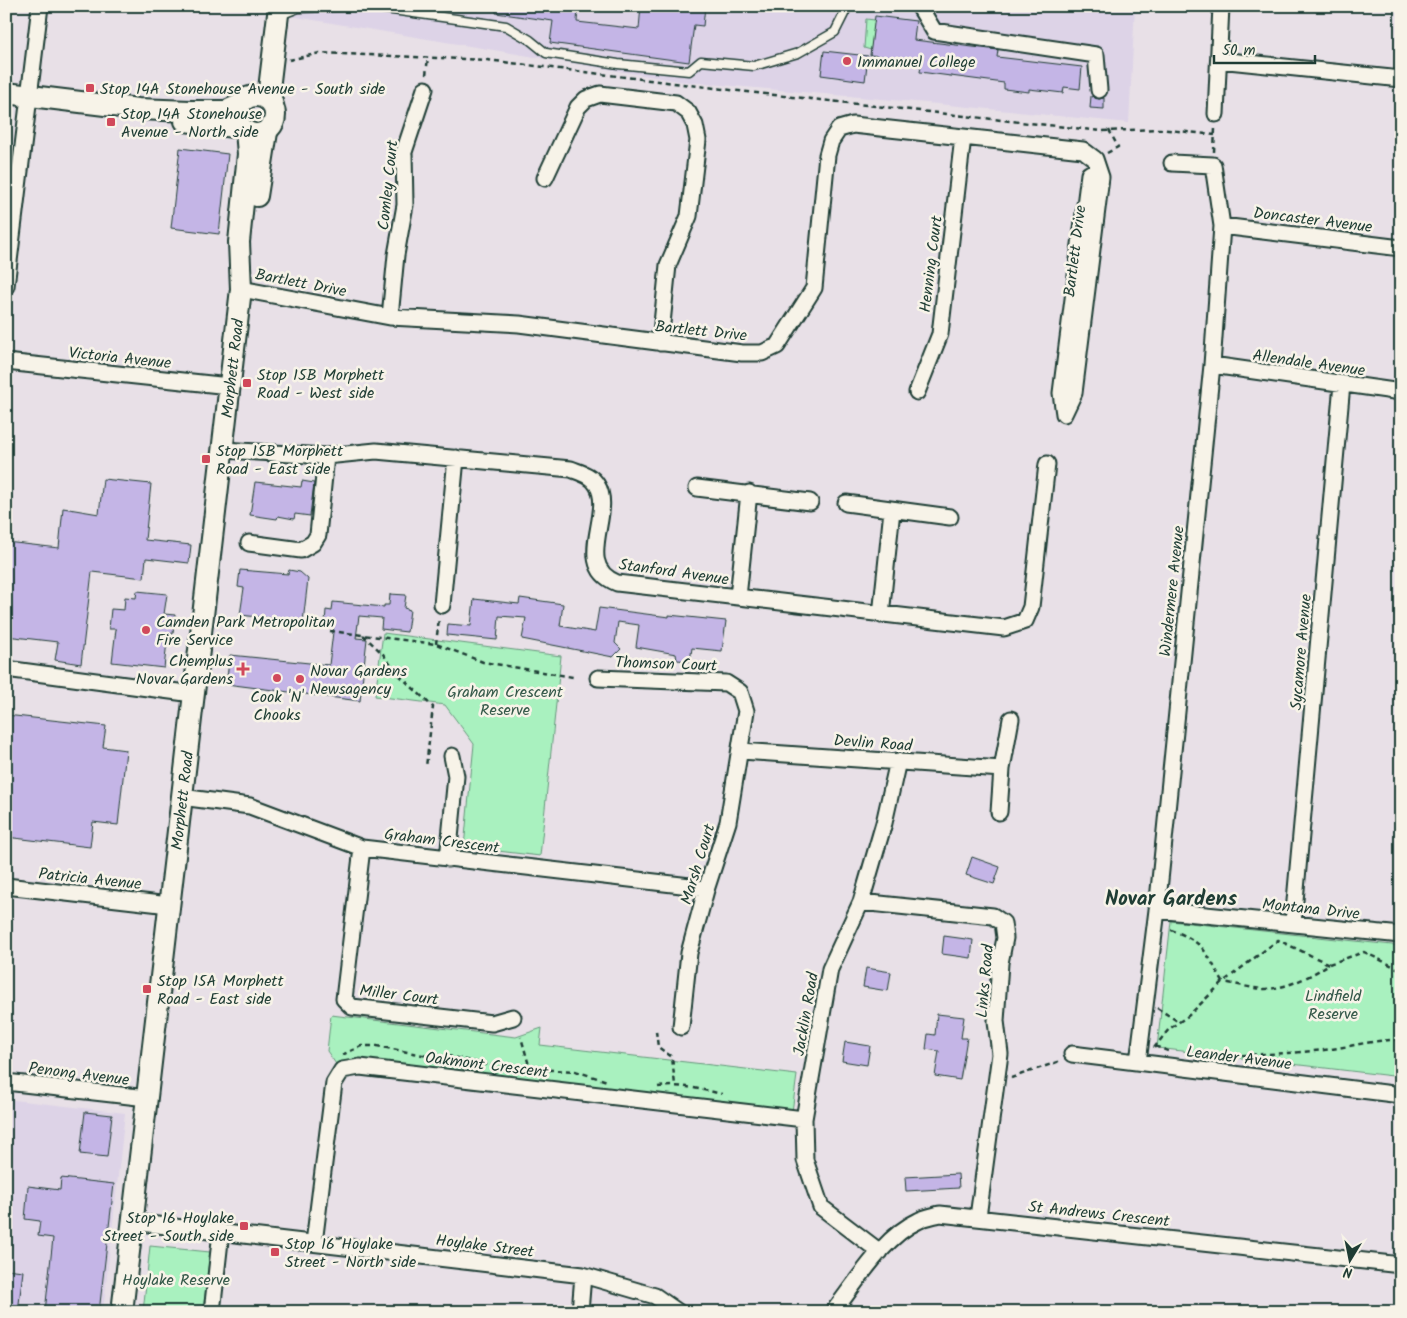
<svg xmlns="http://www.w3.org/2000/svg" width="1407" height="1318" font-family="Kalam,sans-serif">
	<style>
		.built { fill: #ddd3e7 }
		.green { fill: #a9f1bf; stroke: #64977a }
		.building { fill: #c4b5e6; stroke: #1f3d34 }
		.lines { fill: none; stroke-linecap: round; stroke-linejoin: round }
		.lane-casing { stroke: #1f3d34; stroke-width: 11 }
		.street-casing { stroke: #1f3d34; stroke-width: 19 }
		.secondary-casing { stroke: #1f3d34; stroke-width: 24 }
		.path { stroke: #1f3d34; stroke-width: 2.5; stroke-dasharray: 5 4; stroke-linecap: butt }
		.lane { stroke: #f7f3e8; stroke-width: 8 }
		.street { stroke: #f7f3e8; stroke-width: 15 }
		.secondary { stroke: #f7f3e8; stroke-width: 20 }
		.poi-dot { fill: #d1495b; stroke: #f7f3e8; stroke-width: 2 }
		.labels { text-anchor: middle; stroke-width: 5; stroke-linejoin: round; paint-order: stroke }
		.poi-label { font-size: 16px; fill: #1f3d34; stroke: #f7f3e8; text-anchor: start }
		.street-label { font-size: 16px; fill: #1f3d34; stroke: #f7f3e8 }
		.park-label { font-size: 16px; fill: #345849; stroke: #f7f3e8 }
		.district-label { font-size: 21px; font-weight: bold; fill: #1f3d34; stroke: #f7f3e8 }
	</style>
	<rect width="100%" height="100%" fill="#e8e0e7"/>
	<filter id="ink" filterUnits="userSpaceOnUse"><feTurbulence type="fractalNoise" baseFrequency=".02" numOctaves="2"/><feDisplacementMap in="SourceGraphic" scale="10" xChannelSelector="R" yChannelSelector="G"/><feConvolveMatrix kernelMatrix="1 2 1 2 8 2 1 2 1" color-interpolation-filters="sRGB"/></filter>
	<g filter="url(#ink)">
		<path class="built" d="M291,6H1135L1129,123L938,104L678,81L290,16Z
			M6,1099L125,1113L103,1312H6Z"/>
		<path class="green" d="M866,19L875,20L871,50L864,48Z
			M383,633L561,656L540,856L464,847L474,744L445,705L375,696Z
			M1171,921L1401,946V1077L1157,1048Z
			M331,1015L516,1037L542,1028L540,1045L797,1075L792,1112L338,1067L327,1051Z
			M150,1246L210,1252L203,1312H143Z"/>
		<path class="building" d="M496,6H578L577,22L639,29L641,6H705L703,26L694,25L689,62L550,43L553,21L496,13Z
			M875,16L916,21L914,40L998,50L997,57L1082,67L1080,89L1064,87L1063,93L1029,89V92L1004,89V83L920,72L922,61L870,55Z
			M824,51L868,56L865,81L821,75Z
			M1091,96L1099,99L1104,98V109L1090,108Z
			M180,148L228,154L219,234L171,228Z
			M103,479L151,484L145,540L191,545L189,563L146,558L144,578L92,572L81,664L55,660L58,642L6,636V542L59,548L63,508L99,514Z
			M302,481L314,483L310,516L295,514L294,519L278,516L277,519L250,515L255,482L301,487Z
			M240,570L288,574L289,570L300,572L308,579L303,622L240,615L244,588L238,587Z
			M137,591L167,594L164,614L175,615L173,634L168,633L164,668L112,662L116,629H109L111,609L124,610L125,597L136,598Z
			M390,594L406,595L404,608L410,610L407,632L381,629L382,618L359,616L356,638L367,639L360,701L226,684L230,655L329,665L334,624L325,623L326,610L332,611L333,602L384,607V605H389Z
			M520,598L563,604L560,626L595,632L599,608L669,617V615L726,621L722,651L692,648L690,661L677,660L676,654L636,647L639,625L618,622L615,643L621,649L613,657L522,639L526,618L499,616L497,640L447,635L448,624L471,626L474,599L519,604Z
			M6,715L106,726L103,747L126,750L118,825L93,822L90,847L6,837Z
			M972,857L1000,867L994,884L966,875Z
			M944,936L973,940L971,958L942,954Z
			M866,968L891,972L888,991L863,987Z
			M937,1014L964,1017L961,1038H967L960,1080L935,1076L939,1051L926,1049L928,1034L935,1035Z
			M845,1042L870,1046L867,1065L842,1061Z
			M85,1112L112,1115L107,1157L80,1154Z
			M958,1174L959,1188L906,1191L905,1177Z
			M61,1178L114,1184L99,1312H45L53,1238L38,1236L40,1221L25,1219L28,1186L60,1190Z
			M6,1269L23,1271L18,1312H6Z"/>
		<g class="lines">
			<defs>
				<path id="lane" d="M371,7L506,26L530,40L546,53L618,64L689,71L701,61L754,66L798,53L835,32L848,6
					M280,15L298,8L371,6"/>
				<path id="street" d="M919,6L934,31L1096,55L1099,90
					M1219,60L1401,79
					M1216,114L1221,6
					M545,178L578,107L586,99L600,94L676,103L688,112L695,125L698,140L689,216L668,265L660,343
					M1222,226L1401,248
					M6,286L40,6
					M241,289L390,317L519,324L742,353H762L777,346L814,288L827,155L831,141L839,129L853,125L1083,150L1095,159L1101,177L1074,393L1064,414
					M390,317L396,255L405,205L404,152L425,89
					M6,362L229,386
					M1212,365L1401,392
					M917,392L940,334L963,137
					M1064,414L1061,393L1089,174L1097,169
					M223,450L326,456L376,451L571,469C581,473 591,475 597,485C615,513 572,565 617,583L1004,628L1025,621L1031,607L1047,464
					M697,488L810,502
					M846,503L950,517
					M249,543L301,550L313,543L318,535L326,456
					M738,597L749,493
					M442,605L456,458
					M881,615L892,510
					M6,669L193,694
					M598,678L726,683L740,692L746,711L728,822L706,890L689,953L681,1027
					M741,751L1002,769
					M181,797L250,806L362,848L690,886L706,890
					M999,812L1002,769L1011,719
					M362,848L344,999L352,1007L492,1023L513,1017
					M448,859L456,776L452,756
					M6,886L169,905
					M861,902L993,916L1003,923L1005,938L1000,963L996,1021L1000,1054L978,1217
					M1157,910L1401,935
					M1293,923L1342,384
					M1072,1054L1401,1095
					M1138,1062L1157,910L1212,365L1222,226L1213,165L1172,163
					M6,1082L147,1098
					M132,1222L583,1275L655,1296L678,1312
					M314,1243L334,1083L342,1070L360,1067L804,1119
					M880,1252L821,1207L805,1160L804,1119L830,969L861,902L884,823L898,761
					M212,1312L221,1232
					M580,1312L583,1275
					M833,1312C856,1283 884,1236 918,1221C925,1217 933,1216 940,1214L1401,1265"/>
				<g id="secondary">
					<path d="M6,93L138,109L190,111H226L241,104"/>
					<circle cx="256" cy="115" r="19"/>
					<path d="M273,106L269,89L279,6"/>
					<path d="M185,121L242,128"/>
					<path d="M257,196L267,132"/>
					<path id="s1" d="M122,1312L241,289L239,242L248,154L246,131"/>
				</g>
			</defs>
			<use href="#lane" class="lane-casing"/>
			<use href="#street" class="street-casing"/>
			<use href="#secondary" class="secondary-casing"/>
			<path class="path" d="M289,60L320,53L487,60L739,91L1101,131L1160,129L1215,135
				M426,75L428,57
				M1214,152L1215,128
				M1107,153L1118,147L1109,130
				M330,631L436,644L483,662L573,677
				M363,635L383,654L395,671L433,707L426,767
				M436,644L439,618
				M1329,964L1364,952L1401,970
				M1157,1008L1179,1022
				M656,1031L658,1047L672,1057L675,1085
				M1155,1046L1168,1051
				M1154,1048L1169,1029L1188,1016L1223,982L1278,940L1329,964C1310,977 1286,989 1263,989C1250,988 1236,984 1223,982C1204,950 1206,943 1169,929
				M342,1055L361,1046H377L428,1056H448L493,1066L530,1069L521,1037
				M1215,1057C1251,1054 1287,1054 1324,1050C1350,1047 1375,1039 1401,1040
				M530,1069L575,1071L607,1081
				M1011,1078L1060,1061
				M658,1087C681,1084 700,1089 722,1094"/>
			<use href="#lane" class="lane"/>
			<use href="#street" class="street"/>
			<use href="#secondary" class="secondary"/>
		</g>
	</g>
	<g class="poi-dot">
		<circle cx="847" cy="61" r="5"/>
		<rect x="85" y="83" width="10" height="10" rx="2.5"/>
		<rect x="106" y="117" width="10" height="10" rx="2.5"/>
		<rect x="242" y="378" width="10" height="10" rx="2.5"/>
		<rect x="201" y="454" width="10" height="10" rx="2.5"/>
		<circle cx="146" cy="630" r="5"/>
		<path d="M240.5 661.5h5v5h5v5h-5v5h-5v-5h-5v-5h5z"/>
		<circle cx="277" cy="678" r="5"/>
		<circle cx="300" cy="679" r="5"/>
		<rect x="142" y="984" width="10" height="10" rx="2.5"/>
		<rect x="239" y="1221" width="10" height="10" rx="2.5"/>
		<rect x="270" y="1247" width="10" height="10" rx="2.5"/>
	</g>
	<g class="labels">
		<g class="poi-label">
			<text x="857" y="67">Immanuel College</text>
			<text x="100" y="94">Stop 14A Stonehouse Avenue - South side</text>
			<text x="121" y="119">Stop 14A Stonehouse<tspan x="121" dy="18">Avenue - North side</tspan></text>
			<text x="257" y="380">Stop 15B Morphett<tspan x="257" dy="18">Road - West side</tspan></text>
			<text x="216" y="456">Stop 15B Morphett<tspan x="216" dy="18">Road - East side</tspan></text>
			<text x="156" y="627">Camden Park Metropolitan<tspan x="156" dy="18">Fire Service</tspan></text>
			<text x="233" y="666" text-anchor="end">Chemplus<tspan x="233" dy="18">Novar Gardens</tspan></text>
			<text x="310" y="676">Novar Gardens<tspan x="310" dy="18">Newsagency</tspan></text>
			<text x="277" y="702" text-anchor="middle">Cook 'N'<tspan x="277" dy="18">Chooks</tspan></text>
			<text x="157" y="986">Stop 15A Morphett<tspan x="157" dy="18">Road - East side</tspan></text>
			<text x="234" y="1223" text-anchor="end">Stop 16 Hoylake<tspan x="234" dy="18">Street - South side</tspan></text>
			<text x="285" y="1249">Stop 16 Hoylake<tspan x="285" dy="18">Street - North side</tspan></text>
		</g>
		<g class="street-label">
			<text transform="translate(387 185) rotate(-84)" y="6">Comley Court</text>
			<text transform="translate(1313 219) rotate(7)" y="6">Doncaster Avenue</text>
			<text transform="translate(1074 251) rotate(-83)" y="6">Bartlett Drive</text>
			<text transform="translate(930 264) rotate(-83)" y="6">Henning Court</text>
			<text transform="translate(301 282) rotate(11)" y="6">Bartlett Drive</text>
			<text transform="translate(701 330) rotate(6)" y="6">Bartlett Drive</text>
			<text transform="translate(120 357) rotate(6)" y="6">Victoria Avenue</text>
			<text transform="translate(1309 362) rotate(8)" y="6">Allendale Avenue</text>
			<text dy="6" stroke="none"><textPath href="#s1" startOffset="950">Morphett Road</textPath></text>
			<text transform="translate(674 571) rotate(8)" y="6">Stanford Avenue</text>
			<text transform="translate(1171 591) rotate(-84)" y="6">Windermere Avenue</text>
			<text transform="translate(1300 652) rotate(-85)" y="6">Sycamore Avenue</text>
			<text transform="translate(666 663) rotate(2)" y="6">Thomson Court</text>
			<text transform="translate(873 742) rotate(4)" y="6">Devlin Road</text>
			<text dy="6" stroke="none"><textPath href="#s1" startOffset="515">Morphett Road</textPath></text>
			<text transform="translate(442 840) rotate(7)" y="6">Graham Crescent</text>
			<text transform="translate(697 864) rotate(-73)" y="6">Marsh Court</text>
			<text transform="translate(90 878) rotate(6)" y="6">Patricia Avenue</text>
			<text transform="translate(1311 908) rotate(6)" y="6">Montana Drive</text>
			<text transform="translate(984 981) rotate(-85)" y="6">Links Road</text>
			<text transform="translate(399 994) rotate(7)" y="6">Miller Court</text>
			<text transform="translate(805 1014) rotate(-80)" y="6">Jacklin Road</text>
			<text transform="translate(1239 1057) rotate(7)" y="6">Leander Avenue</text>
			<text transform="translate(487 1064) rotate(7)" y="6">Oakmont Crescent</text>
			<text transform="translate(79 1073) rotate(7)" y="6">Penong Avenue</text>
			<text transform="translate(1099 1213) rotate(6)" y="6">St Andrews Crescent</text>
			<text transform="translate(485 1245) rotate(7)" y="6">Hoylake Street</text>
		</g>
		<g class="park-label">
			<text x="505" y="697">Graham Crescent<tspan x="505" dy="18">Reserve</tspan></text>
			<text x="1333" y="1001">Lindfield<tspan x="1333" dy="18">Reserve</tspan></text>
			<text x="176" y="1285">Hoylake Reserve</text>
		</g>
		<g class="district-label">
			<text x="1171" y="905">Novar Gardens</text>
		</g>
	</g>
	<rect width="1407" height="1318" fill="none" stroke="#f7f3e8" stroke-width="25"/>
	<rect x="12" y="12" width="1382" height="1293" fill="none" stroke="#1f3d34" stroke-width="2" filter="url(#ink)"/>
	<g transform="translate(1350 1260) rotate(190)" stroke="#f7f3e8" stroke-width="4" paint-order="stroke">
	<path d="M0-4L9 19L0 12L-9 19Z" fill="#1f3d34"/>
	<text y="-8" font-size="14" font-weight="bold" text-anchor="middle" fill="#1f3d34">N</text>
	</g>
	<path d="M1214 55v8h101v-8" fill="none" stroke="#1f3d34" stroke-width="2.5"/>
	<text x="1222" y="55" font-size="15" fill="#1f3d34" stroke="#f7f3e8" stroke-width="4" paint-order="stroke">50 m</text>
</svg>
